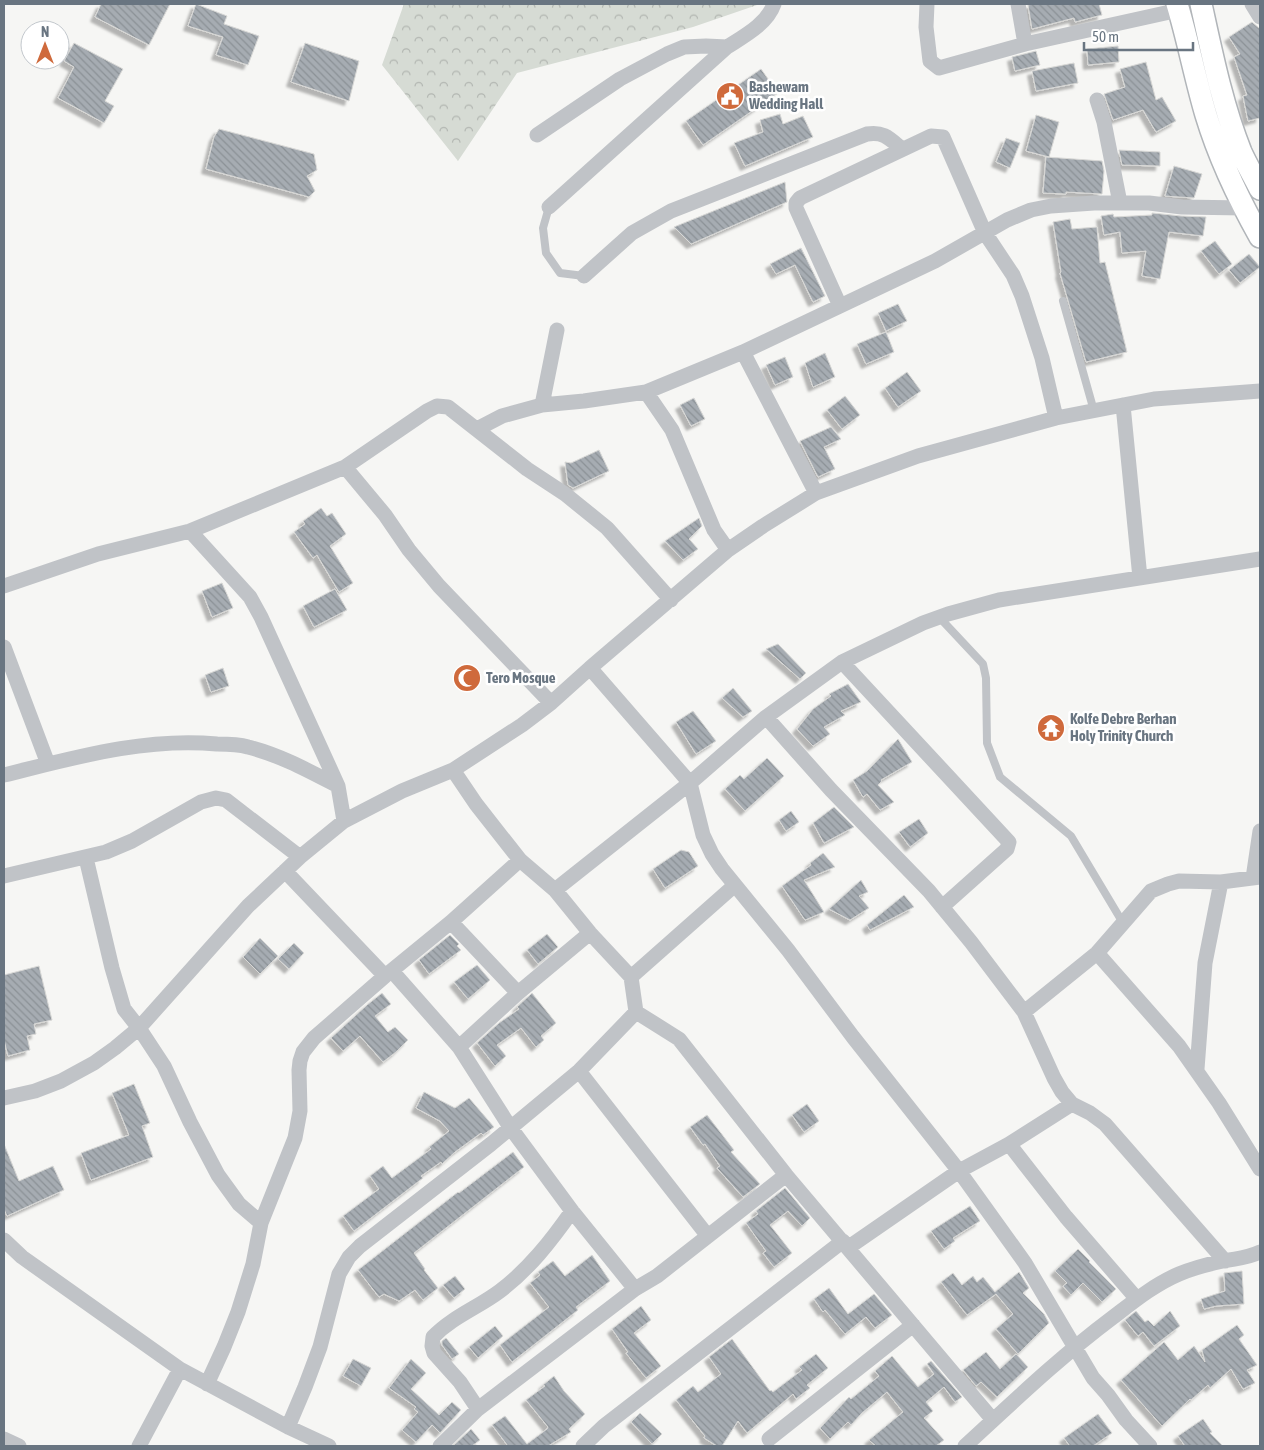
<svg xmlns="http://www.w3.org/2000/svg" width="1264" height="1450" font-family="'Asap Condensed',sans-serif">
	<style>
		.forest { fill: url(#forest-crowns) }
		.building { fill: url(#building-back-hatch); stroke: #d8d8d6; filter: url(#shadow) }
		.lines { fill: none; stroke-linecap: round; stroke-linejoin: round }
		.secondary-casing { stroke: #b1b5b9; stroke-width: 24 }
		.service { stroke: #c0c3c7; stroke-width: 8 }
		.minor { stroke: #c0c3c7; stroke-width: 15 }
		.secondary { stroke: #fff; stroke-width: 21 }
		.labels { text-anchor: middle; stroke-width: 5; stroke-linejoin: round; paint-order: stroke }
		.poi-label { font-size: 15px; font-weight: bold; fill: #697581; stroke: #fff; text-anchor: start }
	</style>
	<defs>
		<pattern id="forest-crowns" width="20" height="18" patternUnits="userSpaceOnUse" patternTransform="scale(1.25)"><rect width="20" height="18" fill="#d6dbd4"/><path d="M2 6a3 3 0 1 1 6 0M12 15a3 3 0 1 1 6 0" fill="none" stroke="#b2b6b1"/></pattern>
		<pattern id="building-back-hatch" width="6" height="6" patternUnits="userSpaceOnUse" patternTransform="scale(1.25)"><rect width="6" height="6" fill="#a6acb2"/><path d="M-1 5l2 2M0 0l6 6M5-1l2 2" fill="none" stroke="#8b9196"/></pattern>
		<filter id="shadow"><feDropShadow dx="-4.5" dy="4.5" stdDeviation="1" flood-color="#0004"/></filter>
	</defs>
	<rect width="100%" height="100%" fill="#f6f6f4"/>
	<path class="forest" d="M404,4H760L693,27L517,73L458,161L382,65Z"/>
	<path class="building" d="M101,4H170L149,45L95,17Z
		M196,4L227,16L224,24L259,36L248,65L216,55L223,37L188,26Z
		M1033,4H1099L1102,15L1075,22L1074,18L1032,29L1028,5Z
		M1252,22L1260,29V118L1248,121L1243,96L1247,95L1234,57L1240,54L1229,37Z
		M74,43L123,69L105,101L114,106L104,123L58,98L74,67L64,61Z
		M305,43L359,61L349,101L291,82Z
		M1118,46L1119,62L1088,65L1087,49Z
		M1036,51L1040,65L1015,71L1012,57Z
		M1146,62L1156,100L1162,97L1176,121L1156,132L1143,110L1113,120L1104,94L1125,87L1120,69Z
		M1074,63L1078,83L1036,91L1032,71Z
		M761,69L778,93L703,145L686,121Z
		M780,114L783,124L803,116L813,137L745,166L734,143L763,132L760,120Z
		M1036,115L1059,122L1049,157L1026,151Z
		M219,129L314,154L317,170L307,176L315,191L309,197L206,169L214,137Z
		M1006,138L1020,143L1010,168L996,162Z
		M1119,150L1160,152V166L1122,165Z
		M1046,157L1102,161L1104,171L1102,194L1066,192V194L1043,193Z
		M1174,166L1202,174L1194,198L1165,196Z
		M785,182L787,202L691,244L674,227Z
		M1152,213L1181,216L1206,217L1203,236L1169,232L1160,279L1142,276L1146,251L1122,253L1120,232L1104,235L1101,216L1113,214L1114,217L1152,215Z
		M1070,219L1072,229L1097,227L1100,263L1105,262L1127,352L1086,362L1060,273L1061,272L1053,222Z
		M1215,241L1232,264L1219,274L1201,251Z
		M801,248L825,296L813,302L795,265L776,274L770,264Z
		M1249,254L1260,267L1240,283L1229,270Z
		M898,304L907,321L886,331L878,313Z
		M886,332L894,352L866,364L857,344Z
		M825,353L835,377L813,387L805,363Z
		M785,357L793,377L775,385L766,365Z
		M907,372L921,391L898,407L885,388Z
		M845,396L860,415L842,429L827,410Z
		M694,398L705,419L691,426L680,405Z
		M831,427L841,439L824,447L835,469L818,477L800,441Z
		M599,450L609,471L573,488L568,485L565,462L571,463Z
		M321,508L327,516L332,513L346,534L330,546L353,583L339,592L317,555L313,558L294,532L305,524L303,521Z
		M699,518L702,526L689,539L698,549L683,560L665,541Z
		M222,583L233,608L212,617L202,591Z
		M335,589L347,610L314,627L303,606Z
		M778,644L806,673L800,679L766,649Z
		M223,668L229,686L211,692L205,675Z
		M848,684L861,702L841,711L845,715L824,727L830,734L813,746L797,729L813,709L831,696L829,694Z
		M733,688L752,711L743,717L722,698Z
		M693,711L716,741L696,754L676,722Z
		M898,739L912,762L881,780L882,781L878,785L894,802L880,810L867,794L863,797L853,780L867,771Z
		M767,758L784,776L745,811L725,789L740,775L744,779Z
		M834,807L854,827L824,843L813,823Z
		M791,811L799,822L786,831L779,820Z
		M919,819L928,833L910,847L899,832Z
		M681,850L689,852L698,866L665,888L653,869Z
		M823,853L835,867L804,880L824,912L805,920L782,886L811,865L810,863Z
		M861,880L868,892L859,896L869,908L850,920L829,909Z
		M904,895L914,907L870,930L867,925Z
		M547,934L558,947L538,964L527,950Z
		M450,935L459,944L457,946L461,950L429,974L419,960Z
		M260,938L278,956L260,974L243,957Z
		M294,943L304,953L289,969L278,959Z
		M477,965L490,980L468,999L454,982Z
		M39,966L52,1020L34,1024L36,1034L27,1036L30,1050L8,1056L4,1040V975Z
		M382,993L391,1004L375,1016L388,1032L395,1027L408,1040L396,1052L383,1062L360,1036L343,1051L331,1038L367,1005Z
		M532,993L556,1023L541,1036L544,1040L536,1047L521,1028L497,1045L506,1056L495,1066L477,1043L499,1023L519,1009L517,1007Z
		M134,1084L150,1123L142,1126L153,1157L91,1180L81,1153L129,1135L112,1093Z
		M424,1092L455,1108L469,1098L494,1127L483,1135L481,1133L455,1152L442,1164L441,1162L421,1176L423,1178L354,1231L343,1216L379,1189L370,1176L383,1166L392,1178L431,1149L429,1147L449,1131L440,1121L416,1108Z
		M807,1104L819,1121L804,1132L792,1115Z
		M707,1115L734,1150L731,1152L760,1184L743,1197L717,1168L720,1166L705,1144L703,1145L690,1127Z
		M4,1144L19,1181L53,1166L64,1190L7,1216L4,1209Z
		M513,1152L524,1167L414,1253L425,1269L424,1270L438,1288L423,1300L415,1290L399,1301L384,1294L379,1297L358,1270L458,1192L459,1193Z
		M785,1188L810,1218L802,1226L788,1211L770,1225L792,1253L774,1267L763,1253L766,1251L746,1223L758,1214L756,1211Z
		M970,1206L980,1221L953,1238L955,1241L944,1249L931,1231Z
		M1078,1249L1090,1261L1089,1262L1116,1289L1102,1302L1083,1283L1071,1295L1063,1286L1067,1283L1055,1271Z
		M592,1255L610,1281L576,1307L578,1310L512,1362L500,1345L549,1307L530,1283L540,1275L538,1272L553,1261L565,1276Z
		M1242,1271L1244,1304L1216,1306L1204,1309L1201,1299L1225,1291L1224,1273Z
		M1019,1272L1029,1288L1023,1293L1044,1314L1049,1323L1018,1354L996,1329L1013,1314L996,1294L967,1315L941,1282L953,1273L962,1285L973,1276L977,1282L983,1277L995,1292Z
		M455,1276L465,1289L454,1298L443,1285Z
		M829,1288L848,1314L874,1294L892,1315L875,1328L866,1317L845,1334L825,1310L823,1312L814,1299Z
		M641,1306L651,1320L634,1333L661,1366L646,1378L626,1353L628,1352L612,1329Z
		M1136,1311L1145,1322L1148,1320L1154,1326L1170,1311L1180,1326L1154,1346L1143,1332L1138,1336L1125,1320Z
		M1237,1325L1244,1335L1239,1339L1257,1365L1247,1370L1255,1383L1243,1389L1231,1369L1210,1388L1208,1385L1191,1400L1190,1399L1162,1426L1121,1380L1164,1342L1178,1360L1194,1346L1205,1362L1202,1350Z
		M495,1326L503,1336L478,1358L469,1347Z
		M446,1338L459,1354L452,1359L442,1345V1341Z
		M732,1339L770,1391L771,1390L773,1392L802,1370L799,1367L816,1354L828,1368L807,1385L810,1388L796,1399L793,1394L747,1433L738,1421L722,1446H717L704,1438L705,1436L676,1400L693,1386L698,1392L721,1374L709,1357Z
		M986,1352L1000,1369L1016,1354L1028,1367L997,1397L981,1382L976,1386L963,1370Z
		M892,1356L918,1387L934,1374L927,1364L931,1361L962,1397L955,1402L944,1387L926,1402L933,1411L924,1418L944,1440L936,1446H876L869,1440L903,1412L887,1392L862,1413L851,1425L848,1422L830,1439L820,1428L849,1397L851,1399L879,1376L875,1371Z
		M353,1359L371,1368L361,1386L343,1376Z
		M411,1359L426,1373L411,1389L439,1415L452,1402L461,1410L440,1433L432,1425L416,1442L402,1430L418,1412L414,1409L416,1407L389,1388Z
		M554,1376L564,1391L585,1414L569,1429L571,1432L548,1446H508L492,1425L505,1416L527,1444L547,1429L548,1427L526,1400L545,1386L543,1385Z
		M640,1413L662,1434L652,1444L631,1422Z
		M1098,1414L1112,1433L1093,1446H1070L1064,1438Z
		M1203,1419L1212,1432L1210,1433L1223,1446H1185L1178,1436Z
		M471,1429L480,1440L472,1446H453Z"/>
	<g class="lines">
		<defs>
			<path id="secondary" d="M1177,4C1188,40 1195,78 1206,115C1219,158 1238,198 1260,237
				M1201,4C1212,54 1222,104 1241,152C1247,165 1254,177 1260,189"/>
		</defs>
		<use href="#secondary" class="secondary-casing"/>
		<path class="service" d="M549,207L543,228L546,253L560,273L584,276
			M1063,301L1094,411
			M939,617L983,664L986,678L987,743L1000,777L1071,836L1123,923"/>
		<path class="minor" d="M927,4L926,27L930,61L939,68L1025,44L1179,10
			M1018,4L1025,44
			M1252,4L1260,17
			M1097,100L1104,122L1120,203
			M537,135L620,79L667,54L684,47L706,46L727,47
			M549,207L727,47C744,36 767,24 774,4
			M584,276L632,233L671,211L867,134C884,131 890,139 902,149
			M840,306L796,208V203L800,198L931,136L943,137L985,233L1013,275L1022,296L1042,358L1056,418
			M743,352L816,493
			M646,392L672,430L714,530L728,550
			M542,405L557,330
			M1123,405L1140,578
			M477,429L502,416L542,405L584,401L646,392L743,352L935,261L1007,220L1031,210L1051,206L1094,203H1149L1182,207L1244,208
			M345,467L385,515L409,550L439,586L551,703
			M190,531L250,597L261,617L338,786L344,821
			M4,586L98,554L190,531L345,467L427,411L437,406L448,407L527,469L565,494L607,528L671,600
			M4,647L48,764
			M842,662L1009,842L1007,849L942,907
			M590,668L690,783L703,835L712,854L722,869L788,950L853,1037L959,1171L1025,1263L1093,1378L1108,1395L1126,1420L1150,1446
			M766,717L831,790L929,891L971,942L1024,1012L1054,1078L1062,1092L1072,1104L1090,1113L1105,1124L1225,1261
			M453,770L476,804L520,860L555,890L590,933L631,977L636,1012L679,1039L786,1175L993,1420
			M4,775C73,758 145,737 217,744C227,744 238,744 248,747C280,755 309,771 338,786
			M86,858L112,968L124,1009L139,1028L164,1066L190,1122L218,1175L239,1204L261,1223
			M285,871L385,976
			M4,876L106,852L132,841L201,802L216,798L226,800L300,857
			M1253,878L1260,831
			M555,890L690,783L766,717L842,662L923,623L948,614L999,600L1260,559
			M451,922L518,993
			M1097,953L1179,1046L1219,1103L1260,1169
			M392,971L459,1047L510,1127L572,1211L635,1289
			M631,977L735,885
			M1024,1012L1097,953L1151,891L1168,884L1179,881L1221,882L1260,877
			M459,1047L518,993L590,933
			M1197,1069L1205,963L1221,882
			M579,1071L707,1235
			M4,1098L35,1091L61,1081L94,1063L115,1048L139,1028L248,906L300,857L344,821L402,791L453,770L522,725L551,703L590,668L728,550L763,526L816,493L918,456L1056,418L1154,399L1260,391
			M1009,1144L1066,1217L1137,1299
			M4,1240L22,1257L180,1369L288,1427L329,1446
			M849,1247L959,1171L1009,1144L1072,1104
			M207,1384L224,1347L238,1312L253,1264L261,1223L295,1138L300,1111L299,1070L300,1061L303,1052L314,1038L385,976L451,922L520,860
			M478,1409L460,1382L434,1353L432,1346L433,1337C452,1317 479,1307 500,1291C529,1269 551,1241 572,1211
			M288,1427L305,1387L320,1347L339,1274L349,1257L360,1246L491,1144L579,1071L636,1012
			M4,1439L19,1446
			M769,1439L913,1325
			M139,1446L180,1369
			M440,1446L478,1409L635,1289L657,1276L786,1175
			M583,1446L604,1426L843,1241
			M965,1446C1013,1402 1060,1357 1112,1318C1133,1302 1155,1284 1179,1274C1193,1268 1209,1264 1223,1261C1238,1258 1245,1259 1260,1252"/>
		<use href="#secondary" class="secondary"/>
	</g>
	<defs>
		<symbol id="civic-disc" viewBox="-11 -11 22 22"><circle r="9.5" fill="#cf6a3c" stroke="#fff"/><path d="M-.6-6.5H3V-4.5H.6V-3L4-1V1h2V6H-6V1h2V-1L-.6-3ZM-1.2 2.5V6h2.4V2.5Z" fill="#fff"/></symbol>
		<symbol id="mosque-disc" viewBox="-11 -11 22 22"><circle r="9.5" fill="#cf6a3c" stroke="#fff"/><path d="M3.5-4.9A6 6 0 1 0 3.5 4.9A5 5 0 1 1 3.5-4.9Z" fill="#fff"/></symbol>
		<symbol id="temple-disc" viewBox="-11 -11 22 22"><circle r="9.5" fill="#cf6a3c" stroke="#fff"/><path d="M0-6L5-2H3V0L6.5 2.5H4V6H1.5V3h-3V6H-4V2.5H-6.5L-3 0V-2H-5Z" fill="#fff"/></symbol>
	</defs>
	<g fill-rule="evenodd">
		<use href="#civic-disc" x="714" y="80" width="32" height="32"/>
		<use href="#mosque-disc" x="451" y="662" width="32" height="32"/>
		<use href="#temple-disc" x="1035" y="712" width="32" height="32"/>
	</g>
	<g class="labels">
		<g class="poi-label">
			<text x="749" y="92">Bashewam<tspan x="749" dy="17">Wedding Hall</tspan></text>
			<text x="486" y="683">Tero Mosque</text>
			<text x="1070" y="724">Kolfe Debre Berhan<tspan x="1070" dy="17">Holy Trinity Church</tspan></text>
		</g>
	</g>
	<rect width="1264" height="1450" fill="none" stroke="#697581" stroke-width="10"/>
	<g transform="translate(45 45)"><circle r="24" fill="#ffffff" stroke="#c3c8cd"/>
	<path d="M0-4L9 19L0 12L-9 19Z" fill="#cf6a3c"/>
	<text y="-8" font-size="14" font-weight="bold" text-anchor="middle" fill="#697581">N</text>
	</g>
	<path d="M1084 42v8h109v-8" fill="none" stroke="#697581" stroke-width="2.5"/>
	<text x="1092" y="42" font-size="15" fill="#697581" stroke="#ffffff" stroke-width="4" paint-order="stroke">50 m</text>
</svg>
